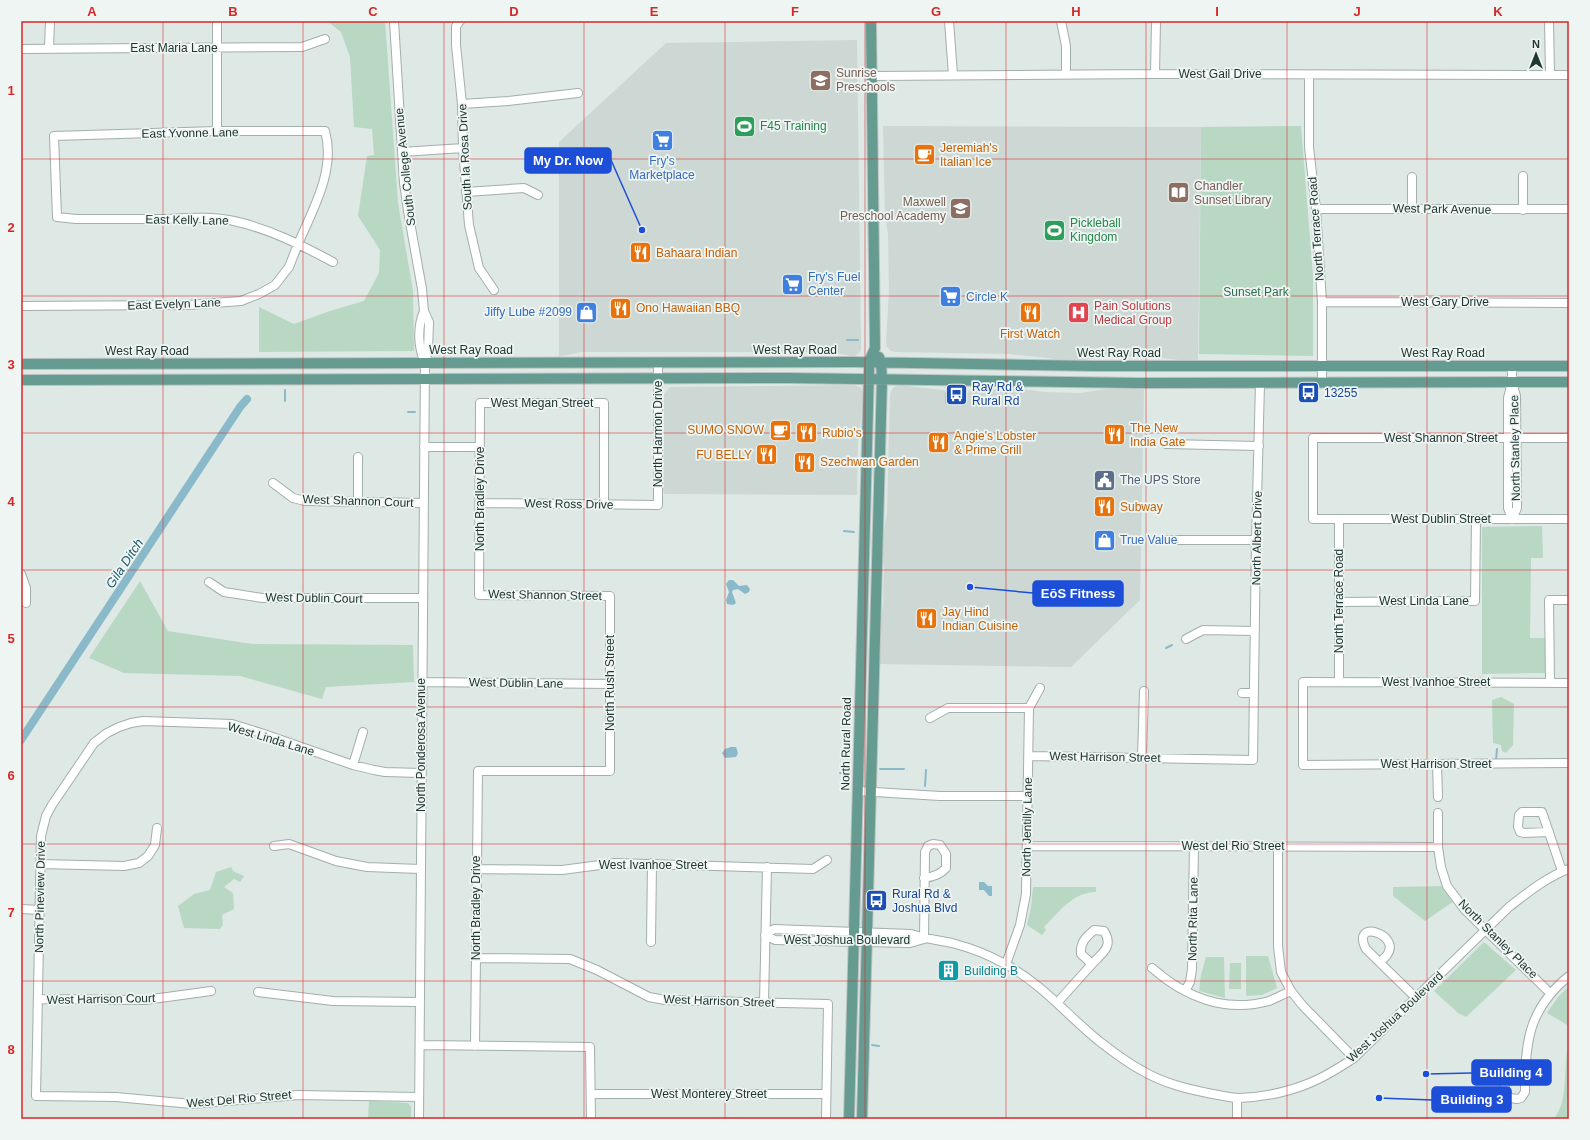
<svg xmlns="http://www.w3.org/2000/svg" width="1590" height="1140" font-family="Helvetica,sans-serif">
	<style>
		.built { fill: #cdd8d4 }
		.green { fill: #b8d8c4 }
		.water { fill: #8abaca }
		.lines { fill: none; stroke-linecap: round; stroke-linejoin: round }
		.stream { stroke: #8abaca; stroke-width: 2 }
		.canal { stroke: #8abaca; stroke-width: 8 }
		.minor-casing { stroke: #a2afac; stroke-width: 10 }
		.major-casing { stroke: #bcc3c2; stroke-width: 12 }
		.minor { stroke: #fff; stroke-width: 8 }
		.major { stroke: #669b92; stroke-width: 10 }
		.grid { fill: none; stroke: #d62828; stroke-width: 1; stroke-opacity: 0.55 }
		.labels { text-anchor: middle; stroke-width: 3.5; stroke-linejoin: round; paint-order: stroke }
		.street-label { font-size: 12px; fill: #213733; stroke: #eef5f2 }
		.education-label { font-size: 12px; fill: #785e54; stroke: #eef5f2; text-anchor: start }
		.leisure-label { font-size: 12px; fill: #27864d; stroke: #eef5f2; text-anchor: start }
		.food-label { font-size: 12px; fill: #c56008; stroke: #eef5f2; text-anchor: start }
		.shop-label { font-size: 12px; fill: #366cbe; stroke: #eef5f2; text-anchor: start }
		.park-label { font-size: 12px; fill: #2f6a4b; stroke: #eef5f2 }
		.health-label { font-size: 12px; fill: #be3a42; stroke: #eef5f2; text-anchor: start }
		.transit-label { font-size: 12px; fill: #164399; stroke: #eef5f2; text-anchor: start }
		.service-label { font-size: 12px; fill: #4e5e75; stroke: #eef5f2; text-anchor: start }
		.culture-label { font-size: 12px; fill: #0d838f; stroke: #eef5f2; text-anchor: start }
		.water-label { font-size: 13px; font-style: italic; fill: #21596d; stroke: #eef5f2 }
		.leader { fill: none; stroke: #1d4ed8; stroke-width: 1.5 }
		.callout-dot { fill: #1d4ed8; stroke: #eef5f2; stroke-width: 1.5 }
		.callout { fill: #1d4ed8; stroke: #1d4ed8; stroke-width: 1.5 }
		.callout-label { font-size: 13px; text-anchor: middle; font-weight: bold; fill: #fff }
		.neatline { fill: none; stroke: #d62828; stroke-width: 1.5 }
		.grid-label { font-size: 13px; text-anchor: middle; font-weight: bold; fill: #d62828 }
	</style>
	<rect width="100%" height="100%" fill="#dee8e5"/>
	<path class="built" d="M857,40L861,345V350L859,353L855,356H850L832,352H581L559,357V142L666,43Z
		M883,126L1201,127L1198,360H1180L1140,356H1106L1084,360L1056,359L1008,354L896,352L891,351L887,347L886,341L889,292L888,234L885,215Z
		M854,385L860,387L864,394L858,442L857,495L664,494L663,488L664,394L670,387Z
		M898,385L943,390L978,391L1015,388L1045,392L1080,393L1105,389H1144L1140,600L1071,667L879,664V634L883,603L884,569L881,546L887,513L890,394L893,388Z"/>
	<path class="green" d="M327,21H385L398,203L413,291L414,351L259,352V307L294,324L330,311L364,301L379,273L380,250L358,216L367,156L374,155L372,129L354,127L350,57L341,32Z
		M1301,126L1313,276V356L1199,354L1201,127Z
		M1542,526L1543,558H1531L1530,638H1546L1545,673L1482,674V527Z
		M140,581L168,631L252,644L413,645L414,682L326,687L322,699L240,676L124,673L89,658Z
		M1501,697L1514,704L1513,745L1506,753L1502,751L1501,745L1493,743L1492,700Z
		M231,867L233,871L244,876L240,882L234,879L224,887L233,893L234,909L222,915L223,925L220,929L184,928L178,906L194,894L210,890L216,872Z
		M1447,886L1457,899L1425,921L1393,896V887Z
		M1033,887H1096V892C1073,892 1059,912 1044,927L1046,930L1042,935L1027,925L1031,907Z
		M1484,942L1516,970L1466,1017L1458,1013L1434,991Z
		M1246,956H1268L1277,988L1262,995L1246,996Z
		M1206,957H1224L1225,998L1199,991L1201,975Z
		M1230,963H1241V989H1229Z
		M1569,986V1026L1547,1013L1558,997Z
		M1569,1041V1119H1554C1570,1098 1562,1067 1569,1041Z
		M369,1101L408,1103L411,1107V1119H368Z"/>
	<path class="water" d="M729,580H733L739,586L747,585L750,589L749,592L745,594L738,589L733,590L732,592L736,603L733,605L727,604L726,600L729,592L726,584Z
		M731,747H736L738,753L736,757L725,758L722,753L725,749Z
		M979,882H984L988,886H992V896H989L984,890H979Z"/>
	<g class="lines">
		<path class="stream" d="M847,340H858
			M285,401V390
			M946,402V393
			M408,412H415
			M844,531L854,532
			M1166,648L1172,645
			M1496,760L1497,749
			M880,769H904
			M840,773H850
			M925,786L926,770
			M872,1045L879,1046"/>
		<path class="canal" d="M21,740L240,407L247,399"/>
		<defs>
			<path id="minor" d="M217,21V131
				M394,21L404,183L408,211L422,289L424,311L429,322L428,351L425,363L419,1119
				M460,21L456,26V45L462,104L463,148L469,225L479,268L494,290
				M949,21L953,75
				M1061,21L1066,46V74
				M1549,21L1550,74
				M21,49L302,47L325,39
				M49,49L50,21
				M1155,74L1156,21
				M1309,75V147L1316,209L1322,302V383
				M872,76L1155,74L1569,75
				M462,104L508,101L578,93
				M402,152L463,148
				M1412,177V209
				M466,192L524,188L538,195
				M1316,209H1569
				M1523,210V176
				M1322,302L1569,303
				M21,306L188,305L241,301L259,294L275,285L289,267L298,244C313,209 336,170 325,131H217L54,136L57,217L76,219C105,219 135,219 164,219C187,218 212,216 234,221C270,229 301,245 333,262
				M424,311C417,328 418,347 425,363
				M1512,366V382L1508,398V508L1512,519
				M1512,383L1516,396L1517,508L1512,519
				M1569,438H1313V519H1569
				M1166,444L1259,446
				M424,447H480
				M358,457V502
				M273,483L293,498L305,501L423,503
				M480,503L658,505V363
				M1165,540H1256
				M21,574L26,588V603
				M209,582L224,592L262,598H422
				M1339,602L1475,601L1476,519
				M1186,639L1203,630L1255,631
				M422,682L611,684
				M1339,682V519
				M1550,683L1549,600H1569
				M1569,683L1303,682V765L1569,763
				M1242,693H1254
				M930,718L948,708H1029
				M1029,756L1253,760L1256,540L1260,383
				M1142,758L1144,691
				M1437,764L1438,797
				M353,765L363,732
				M858,791L940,796H1027
				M1438,813V847L1441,867L1447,886L1465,910L1550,993
				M1549,832L1524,833L1520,832L1518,827L1519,815L1522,812H1542L1562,871
				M274,846L289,844L336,861L367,867L420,869
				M1028,846L1438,847
				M1278,846V946L1281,972L1291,991L1303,1006L1354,1058
				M40,864L124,866L139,863L148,856L155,845L157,828
				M477,869L562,870L615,863L813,869L827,860
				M21,909L39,910
				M1094,930L1104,931C1114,947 1102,953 1092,964L1081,954C1080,942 1086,937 1094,930Z
				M924,939L910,943L775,940L765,935L774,929L911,934C925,939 938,940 952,943C971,948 989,955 1005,964C1041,983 1068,1016 1099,1041C1112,1051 1126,1062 1141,1070C1164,1084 1191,1090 1218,1095C1225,1096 1232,1098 1239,1098C1262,1097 1285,1093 1307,1084C1323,1078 1339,1068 1354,1058L1509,907C1526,894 1548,876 1569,869
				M924,939L925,852L928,846L933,844L940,845L946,854V868C940,875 933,877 924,878
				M651,942L652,863
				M476,958L570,959L597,970L649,997L665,1000L828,1004L826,1119
				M1380,962C1382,960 1385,958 1387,955C1402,934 1350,918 1366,949L1416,998
				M1006,964L1020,925L1026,894L1029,708L1040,688
				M1152,968C1185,997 1225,1013 1269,1001C1276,998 1284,994 1291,991
				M1185,991L1190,982L1192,969L1194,845
				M258,992L333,1001L420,1002
				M38,999L145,1000L211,991
				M764,1002L767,867
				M1057,1003L1092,964
				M420,1045L590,1047L591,1119
				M475,1046L478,771H610V596L479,595L480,403H604V505
				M1525,1067H1511C1502,1074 1503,1091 1510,1098L1517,1099L1521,1098L1525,1092C1525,1043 1528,1009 1569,976
				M591,1094H826
				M419,1097L298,1095L192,1104L116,1097L36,1096L41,836L46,816L52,805L94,743L107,733L119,727L131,723L143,721L232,724L261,733L353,765L374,770L385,772L421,773
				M1237,1119V1098"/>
			<path id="major" d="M21,364L854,362L1094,366H1569
				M21,380L787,378L1137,383L1569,382
				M849,1119L869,370V362L875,348L871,21
				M862,1119L882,379L881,363L879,357"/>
		</defs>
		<use href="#minor" class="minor-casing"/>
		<use href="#major" class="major-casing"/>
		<use href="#minor" class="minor"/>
		<use href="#major" class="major"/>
	</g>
	<path class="grid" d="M163,21V1119M303,21V1119M444,21V1119M584,21V1119M725,21V1119M865,21V1119M1006,21V1119M1146,21V1119M1287,21V1119M1427,21V1119M21,159H1569M21,296H1569M21,433H1569M21,570H1569M21,707H1569M21,844H1569M21,981H1569"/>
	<defs>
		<symbol id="school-square" viewBox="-11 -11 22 22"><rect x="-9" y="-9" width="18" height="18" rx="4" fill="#8d6e63" stroke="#eef5f2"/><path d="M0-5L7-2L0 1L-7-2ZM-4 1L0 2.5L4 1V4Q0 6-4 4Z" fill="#fff"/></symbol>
		<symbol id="stadium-square" viewBox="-11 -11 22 22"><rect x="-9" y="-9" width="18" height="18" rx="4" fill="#2e9e5b" stroke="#eef5f2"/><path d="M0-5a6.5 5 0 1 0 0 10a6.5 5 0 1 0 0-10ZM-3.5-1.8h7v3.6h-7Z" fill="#fff"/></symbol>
		<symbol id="supermarket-square" viewBox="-11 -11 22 22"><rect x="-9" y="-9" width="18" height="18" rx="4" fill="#3f7fe0" stroke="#eef5f2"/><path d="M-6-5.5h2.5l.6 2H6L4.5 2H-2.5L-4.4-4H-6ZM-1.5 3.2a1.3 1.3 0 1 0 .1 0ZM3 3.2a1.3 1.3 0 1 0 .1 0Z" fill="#fff"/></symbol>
		<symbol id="cafe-square" viewBox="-11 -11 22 22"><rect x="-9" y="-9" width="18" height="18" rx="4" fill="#e8710a" stroke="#eef5f2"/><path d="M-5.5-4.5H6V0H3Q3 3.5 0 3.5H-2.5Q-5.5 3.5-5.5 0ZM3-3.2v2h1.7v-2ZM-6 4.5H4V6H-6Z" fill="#fff"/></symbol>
		<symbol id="library-square" viewBox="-11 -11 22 22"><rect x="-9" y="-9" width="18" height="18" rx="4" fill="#8d6e63" stroke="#eef5f2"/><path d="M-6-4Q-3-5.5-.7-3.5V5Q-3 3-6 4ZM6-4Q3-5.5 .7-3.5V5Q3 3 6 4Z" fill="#fff"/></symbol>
		<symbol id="restaurant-square" viewBox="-11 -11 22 22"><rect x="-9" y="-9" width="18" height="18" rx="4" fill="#e8710a" stroke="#eef5f2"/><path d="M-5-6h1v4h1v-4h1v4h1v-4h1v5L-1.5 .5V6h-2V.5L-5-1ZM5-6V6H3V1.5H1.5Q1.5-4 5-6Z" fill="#fff"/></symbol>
		<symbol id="shop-square" viewBox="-11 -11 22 22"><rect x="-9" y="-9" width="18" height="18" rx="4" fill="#3f7fe0" stroke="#eef5f2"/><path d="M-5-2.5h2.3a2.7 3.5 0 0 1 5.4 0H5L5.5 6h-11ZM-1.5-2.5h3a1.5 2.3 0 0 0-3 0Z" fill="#fff"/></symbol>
		<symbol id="hospital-square" viewBox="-11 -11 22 22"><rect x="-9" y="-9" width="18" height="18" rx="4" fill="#e0444e" stroke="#eef5f2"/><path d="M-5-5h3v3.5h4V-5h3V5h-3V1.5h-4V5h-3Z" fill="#fff"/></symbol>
		<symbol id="bus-square" viewBox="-11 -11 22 22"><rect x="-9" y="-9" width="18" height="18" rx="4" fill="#1a4fb4" stroke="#eef5f2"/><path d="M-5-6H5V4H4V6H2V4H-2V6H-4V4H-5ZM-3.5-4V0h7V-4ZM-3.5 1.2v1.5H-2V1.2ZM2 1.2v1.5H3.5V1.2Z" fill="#fff"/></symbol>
		<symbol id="civic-square" viewBox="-11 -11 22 22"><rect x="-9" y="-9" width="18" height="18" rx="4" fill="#5c6f8a" stroke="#eef5f2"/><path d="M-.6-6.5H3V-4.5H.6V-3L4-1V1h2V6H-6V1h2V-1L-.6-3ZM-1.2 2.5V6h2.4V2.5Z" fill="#fff"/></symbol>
		<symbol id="building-square" viewBox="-11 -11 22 22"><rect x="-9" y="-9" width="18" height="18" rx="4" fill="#0f9aa8" stroke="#eef5f2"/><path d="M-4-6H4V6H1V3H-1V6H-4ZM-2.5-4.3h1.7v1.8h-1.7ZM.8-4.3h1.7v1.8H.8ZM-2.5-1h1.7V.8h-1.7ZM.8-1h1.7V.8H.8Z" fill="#fff"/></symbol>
	</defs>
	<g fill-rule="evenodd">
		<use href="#school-square" x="808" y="68" width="25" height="25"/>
		<use href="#stadium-square" x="732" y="114" width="25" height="25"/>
		<use href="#supermarket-square" x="650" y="128" width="25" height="25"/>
		<use href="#cafe-square" x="912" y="142" width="25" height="25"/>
		<use href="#library-square" x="1166" y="180" width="25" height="25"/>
		<use href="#school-square" x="948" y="196" width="25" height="25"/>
		<use href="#stadium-square" x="1042" y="218" width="25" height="25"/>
		<use href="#restaurant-square" x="628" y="240" width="25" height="25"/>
		<use href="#supermarket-square" x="780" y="272" width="25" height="25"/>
		<use href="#supermarket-square" x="938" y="284" width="25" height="25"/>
		<use href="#restaurant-square" x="608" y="296" width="25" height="25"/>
		<use href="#shop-square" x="574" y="300" width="25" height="25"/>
		<use href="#restaurant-square" x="1018" y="300" width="25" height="25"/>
		<use href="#hospital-square" x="1066" y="300" width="25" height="25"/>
		<use href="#bus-square" x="1296" y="380" width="25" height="25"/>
		<use href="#bus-square" x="944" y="382" width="25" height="25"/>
		<use href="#cafe-square" x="768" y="418" width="25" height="25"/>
		<use href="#restaurant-square" x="794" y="420" width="25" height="25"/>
		<use href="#restaurant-square" x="1102" y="422" width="25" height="25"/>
		<use href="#restaurant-square" x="926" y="430" width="25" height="25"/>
		<use href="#restaurant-square" x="754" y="442" width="25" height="25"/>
		<use href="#restaurant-square" x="792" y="450" width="25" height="25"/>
		<use href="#civic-square" x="1092" y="468" width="25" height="25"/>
		<use href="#restaurant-square" x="1092" y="494" width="25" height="25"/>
		<use href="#shop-square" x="1092" y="528" width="25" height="25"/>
		<use href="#restaurant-square" x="914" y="606" width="25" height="25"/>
		<use href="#bus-square" x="864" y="888" width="25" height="25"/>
		<use href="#building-square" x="936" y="958" width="25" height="25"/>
	</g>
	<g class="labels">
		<g class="street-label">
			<text x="174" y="52">East Maria Lane</text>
			<text x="1220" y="78">West Gail Drive</text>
			<text transform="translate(190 133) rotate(-1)" y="4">East Yvonne Lane</text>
			<text transform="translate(465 157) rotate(-93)" y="4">South la Rosa Drive</text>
			<text transform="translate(405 167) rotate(-96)" y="4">South College Avenue</text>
			<text transform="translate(1442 209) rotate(1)" y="4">West Park Avenue</text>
			<text transform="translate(187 220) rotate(1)" y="4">East Kelly Lane</text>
			<text transform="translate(1316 229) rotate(-94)" y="4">North Terrace Road</text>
			<text x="1445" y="306">West Gary Drive</text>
			<text transform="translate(174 304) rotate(-2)" y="4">East Evelyn Lane</text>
			<text x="471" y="354">West Ray Road</text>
			<text x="795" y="354">West Ray Road</text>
			<text x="147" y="355">West Ray Road</text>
			<text x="1119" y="357">West Ray Road</text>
			<text x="1443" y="357">West Ray Road</text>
			<text x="542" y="407">West Megan Street</text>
			<text transform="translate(658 434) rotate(-90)" y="4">North Harmon Drive</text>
			<text x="1441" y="442">West Shannon Street</text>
			<text transform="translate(1515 448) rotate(-91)" y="4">North Stanley Place</text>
			<text transform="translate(480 499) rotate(-90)" y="4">North Bradley Drive</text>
			<text transform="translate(358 501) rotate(2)" y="4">West Shannon Court</text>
			<text transform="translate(569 504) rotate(1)" y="4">West Ross Drive</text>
			<text x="1441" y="523">West Dublin Street</text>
			<text transform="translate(1257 538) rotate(-89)" y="4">North Albert Drive</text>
			<text transform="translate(545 595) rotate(1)" y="4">West Shannon Street</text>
			<text transform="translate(314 598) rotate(1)" y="4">West Dublin Court</text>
			<text transform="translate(1339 601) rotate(-90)" y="4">North Terrace Road</text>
			<text x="1424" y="605">West Linda Lane</text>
			<text x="1436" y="686">West Ivanhoe Street</text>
			<text transform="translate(516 683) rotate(1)" y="4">West Dublin Lane</text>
			<text transform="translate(610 683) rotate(-90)" y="4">North Rush Street</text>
			<text transform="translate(271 739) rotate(17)" y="4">West Linda Lane</text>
			<text transform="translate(846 744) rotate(-89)" y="4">North Rural Road</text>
			<text transform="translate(421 745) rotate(-90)" y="4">North Ponderosa Avenue</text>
			<text transform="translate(1105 757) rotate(1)" y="4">West Harrison Street</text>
			<text x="1436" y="768">West Harrison Street</text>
			<text transform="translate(1027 827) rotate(-89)" y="4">North Jentilly Lane</text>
			<text x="1233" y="850">West del Rio Street</text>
			<text x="653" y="869">West Ivanhoe Street</text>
			<text transform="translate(40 897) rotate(-89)" y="4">North Pineview Drive</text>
			<text transform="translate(476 908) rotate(-90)" y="4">North Bradley Drive</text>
			<text transform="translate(1193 919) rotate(-89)" y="4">North Rita Lane</text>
			<text transform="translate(1498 939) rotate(45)" y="4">North Stanley Place</text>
			<text x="847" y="944">West Joshua Boulevard</text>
			<text transform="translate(101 999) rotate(-1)" y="4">West Harrison Court</text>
			<text transform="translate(719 1001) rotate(2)" y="4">West Harrison Street</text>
			<text transform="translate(1395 1017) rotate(-43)" y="4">West Joshua Boulevard</text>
			<text x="709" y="1098">West Monterey Street</text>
			<text transform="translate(239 1099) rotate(-5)" y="4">West Del Rio Street</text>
		</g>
		<g class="education-label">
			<text x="836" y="77">Sunrise<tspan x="836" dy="14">Preschools</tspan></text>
			<text x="1194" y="190">Chandler<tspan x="1194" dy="14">Sunset Library</tspan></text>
			<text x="946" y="206" text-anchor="end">Maxwell<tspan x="946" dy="14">Preschool Academy</tspan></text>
		</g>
		<g class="leisure-label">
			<text x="760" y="130">F45 Training</text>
			<text x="1070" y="227">Pickleball<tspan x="1070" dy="14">Kingdom</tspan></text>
		</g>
		<g class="food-label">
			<text x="940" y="152">Jeremiah's<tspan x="940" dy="14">Italian Ice</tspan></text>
			<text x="656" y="257">Bahaara Indian</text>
			<text x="636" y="312">Ono Hawaiian BBQ</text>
			<text x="1030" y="338" text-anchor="middle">First Watch</text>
			<text x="1130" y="432">The New<tspan x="1130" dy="14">India Gate</tspan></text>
			<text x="764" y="434" text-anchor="end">SUMO SNOW</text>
			<text x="822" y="437">Rubio's</text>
			<text x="954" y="440">Angie's Lobster<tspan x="954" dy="14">&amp; Prime Grill</tspan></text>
			<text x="752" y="459" text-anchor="end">FU BELLY</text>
			<text x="820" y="466">Szechwan Garden</text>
			<text x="1120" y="511">Subway</text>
			<text x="942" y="616">Jay Hind<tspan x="942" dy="14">Indian Cuisine</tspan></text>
		</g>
		<g class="shop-label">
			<text x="662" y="165" text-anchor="middle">Fry's<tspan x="662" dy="14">Marketplace</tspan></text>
			<text x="808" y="281">Fry's Fuel<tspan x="808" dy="14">Center</tspan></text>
			<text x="966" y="301">Circle K</text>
			<text x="572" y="316" text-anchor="end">Jiffy Lube #2099</text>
			<text x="1120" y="544">True Value</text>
		</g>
		<g class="park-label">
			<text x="1256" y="296">Sunset Park</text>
		</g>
		<g class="health-label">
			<text x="1094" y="310">Pain Solutions<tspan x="1094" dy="14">Medical Group</tspan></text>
		</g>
		<g class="transit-label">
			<text x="972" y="391">Ray Rd &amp;<tspan x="972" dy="14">Rural Rd</tspan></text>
			<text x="1324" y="397">13255</text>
			<text x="892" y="898">Rural Rd &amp;<tspan x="892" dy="14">Joshua Blvd</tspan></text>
		</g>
		<g class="service-label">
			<text x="1120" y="484">The UPS Store</text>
		</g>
		<g class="culture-label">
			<text x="964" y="975">Building B</text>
		</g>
		<g class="water-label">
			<text transform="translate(124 563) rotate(-56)" y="5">Gila Ditch</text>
		</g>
	</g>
	<path class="leader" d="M642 230L611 160M970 587L1033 593M1426 1074L1472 1073M1379 1098L1432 1100"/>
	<g class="callout-dot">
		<circle cx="642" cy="230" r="4"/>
		<circle cx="970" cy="587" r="4"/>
		<circle cx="1426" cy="1074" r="4"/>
		<circle cx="1379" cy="1098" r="4"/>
	</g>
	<g class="callout">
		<rect x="525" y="148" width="86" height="25" rx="4"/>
		<rect x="1033" y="581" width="90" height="25" rx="4"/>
		<rect x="1472" y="1060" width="79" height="25" rx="4"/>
		<rect x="1432" y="1087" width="79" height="25" rx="4"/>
	</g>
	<g class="callout-label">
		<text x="568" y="165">My Dr. Now</text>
		<text x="1078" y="598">EōS Fitness</text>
		<text x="1511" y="1077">Building 4</text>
		<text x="1472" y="1104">Building 3</text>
	</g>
	<rect width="1590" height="1140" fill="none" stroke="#eef5f2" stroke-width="44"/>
	<g transform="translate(1536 54)" stroke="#eef5f2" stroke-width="3" paint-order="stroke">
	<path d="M0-3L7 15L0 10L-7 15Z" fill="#213733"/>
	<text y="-6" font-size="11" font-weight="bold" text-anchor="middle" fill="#213733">N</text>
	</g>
	<rect x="22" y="22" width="1546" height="1096" class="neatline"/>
	<g class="grid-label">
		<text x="92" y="16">A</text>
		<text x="233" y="16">B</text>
		<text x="373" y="16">C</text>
		<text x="514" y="16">D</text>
		<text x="654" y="16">E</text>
		<text x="795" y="16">F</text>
		<text x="936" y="16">G</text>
		<text x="1076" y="16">H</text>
		<text x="1217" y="16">I</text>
		<text x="1357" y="16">J</text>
		<text x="1498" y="16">K</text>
		<text x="11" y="95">1</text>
		<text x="11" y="232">2</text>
		<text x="11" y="369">3</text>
		<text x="11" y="506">4</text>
		<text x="11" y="643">5</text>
		<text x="11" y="780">6</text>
		<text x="11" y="917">7</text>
		<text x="11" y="1054">8</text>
	</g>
</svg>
